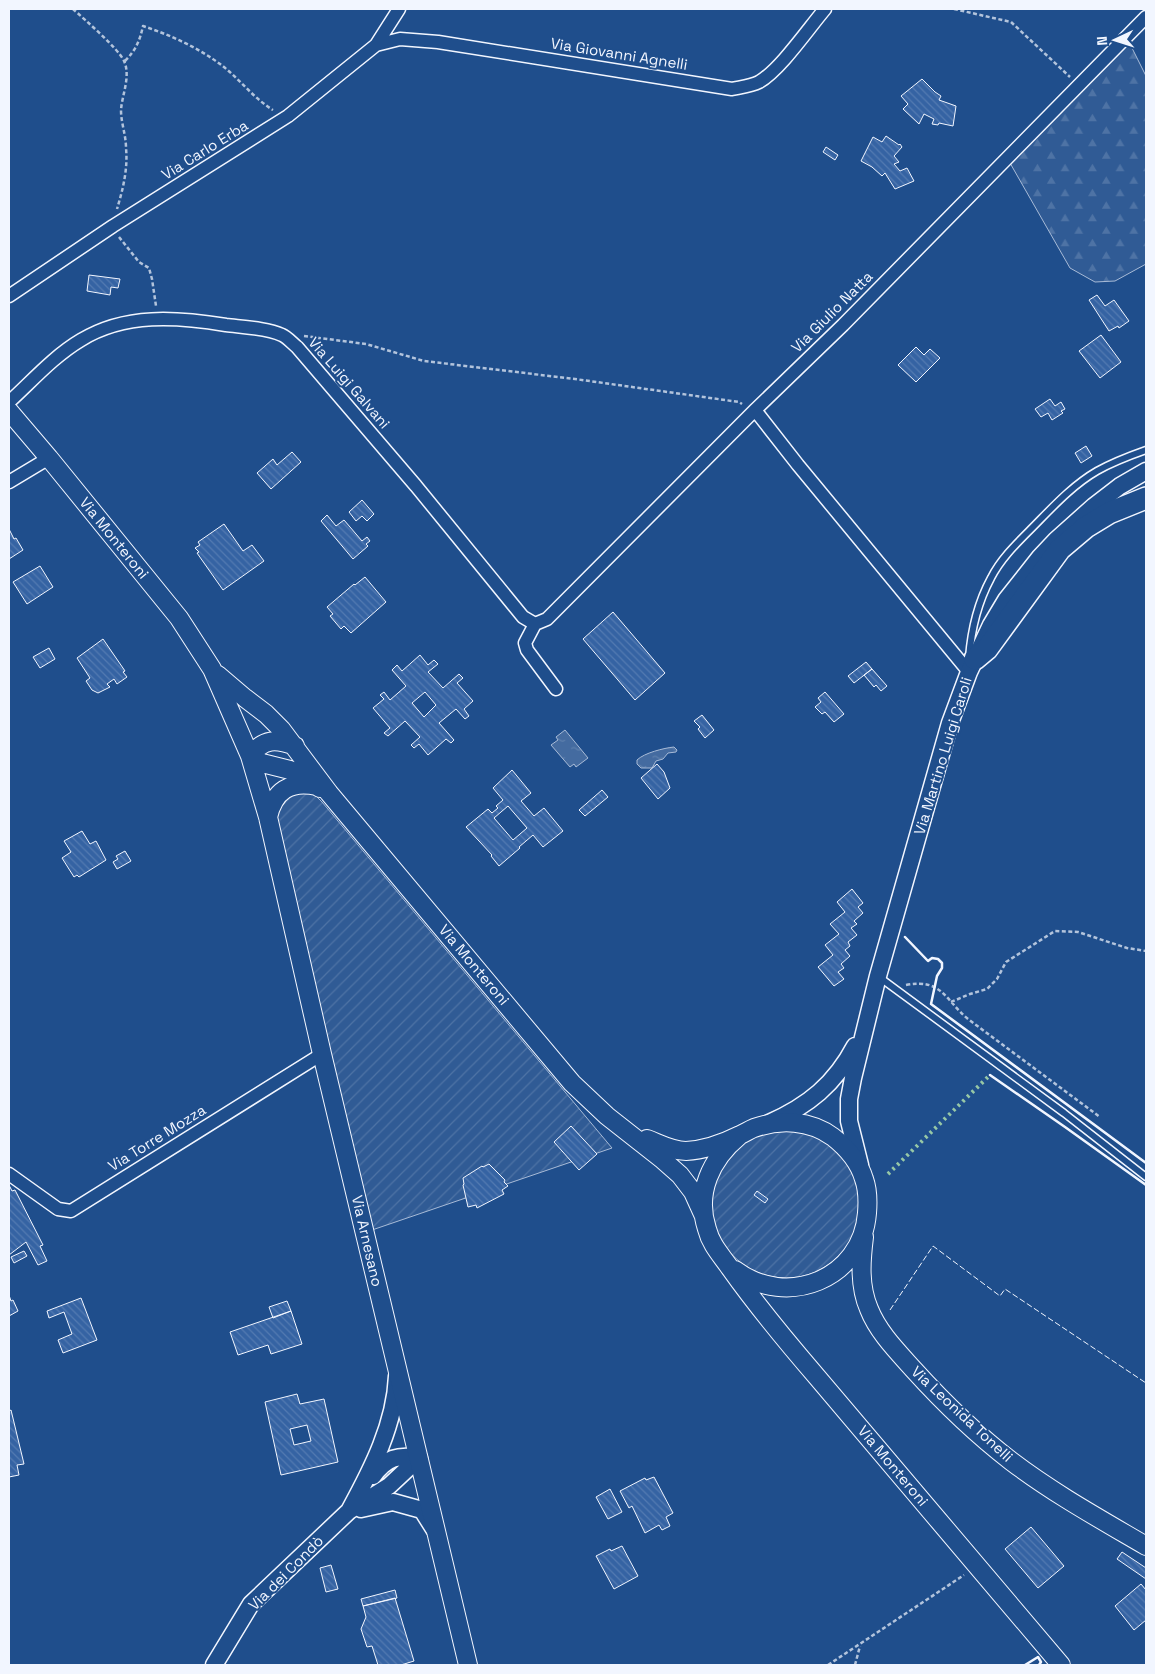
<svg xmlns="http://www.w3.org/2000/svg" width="1155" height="1674" font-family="'Space Grotesk',sans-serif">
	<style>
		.forest { fill: url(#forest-firs); stroke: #a8bbd7 }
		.garden { fill: url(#garden-furrows); stroke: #a8bbd7 }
		.water { fill: url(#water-ripples); stroke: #a8bbd7 }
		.building { fill: url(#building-back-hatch); stroke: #f2f6ff; fill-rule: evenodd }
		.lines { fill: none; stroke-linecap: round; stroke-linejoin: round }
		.service-casing { stroke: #f2f6ff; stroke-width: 9 }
		.minor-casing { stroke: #f2f6ff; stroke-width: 15 }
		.tertiary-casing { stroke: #f2f6ff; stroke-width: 19 }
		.secondary-casing { stroke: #f2f6ff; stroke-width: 20 }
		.trunk-casing { stroke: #f2f6ff; stroke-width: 24 }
		.path { stroke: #b3c4dc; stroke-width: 2.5; stroke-dasharray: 4 2.5; stroke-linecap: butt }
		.service { stroke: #1f4e8c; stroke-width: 6 }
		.minor { stroke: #1f4e8c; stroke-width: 12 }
		.tertiary { stroke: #1f4e8c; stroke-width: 16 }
		.secondary { stroke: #1f4e8c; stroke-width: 18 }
		.trunk { stroke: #1f4e8c; stroke-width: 21 }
		.hedge { stroke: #97c8a6; stroke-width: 4; stroke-dasharray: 2.5 4; stroke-linecap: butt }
		.fence { stroke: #f2f6ff; stroke-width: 1; stroke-dasharray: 6 2.5; stroke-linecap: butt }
		.wall { stroke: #f2f6ff; stroke-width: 2.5 }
		.labels { text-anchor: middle; stroke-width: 4; stroke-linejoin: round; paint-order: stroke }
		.street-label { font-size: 15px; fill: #f2f6ff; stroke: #1f4e8c }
	</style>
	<defs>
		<pattern id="forest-firs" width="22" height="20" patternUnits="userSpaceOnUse" patternTransform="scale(1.25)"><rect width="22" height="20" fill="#305b95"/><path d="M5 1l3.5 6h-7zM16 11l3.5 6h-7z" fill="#4e73a5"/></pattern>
		<pattern id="garden-furrows" width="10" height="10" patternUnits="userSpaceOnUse" patternTransform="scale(1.25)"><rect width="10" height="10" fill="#305b95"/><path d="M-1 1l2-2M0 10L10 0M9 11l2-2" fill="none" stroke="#4e73a5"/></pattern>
		<pattern id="water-ripples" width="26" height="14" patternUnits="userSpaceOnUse" patternTransform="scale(1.25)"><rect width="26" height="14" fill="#446ba0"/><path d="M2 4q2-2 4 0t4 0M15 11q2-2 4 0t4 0" fill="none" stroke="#5f81ae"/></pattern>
		<pattern id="building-back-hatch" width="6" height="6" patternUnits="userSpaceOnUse" patternTransform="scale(1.25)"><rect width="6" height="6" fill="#3563a3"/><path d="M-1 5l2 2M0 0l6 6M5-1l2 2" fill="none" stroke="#537ab1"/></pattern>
	</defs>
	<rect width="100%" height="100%" fill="#1f4e8c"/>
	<path class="forest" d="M1129,42L1146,76V264L1115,281L1095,282L1070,268L1010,163Z"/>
	<path class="garden" d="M307,792L316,796L322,802L612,1148L372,1230L275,816L285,795Z
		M712 1204a74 74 0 1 1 148 0a74 74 0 1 1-148 0Z"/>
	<path class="water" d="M565,730L588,758L576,767L574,764L570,767L551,745L558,740L556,737Z
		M674,747L677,750L676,752L668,753L663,759L656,761L652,768H641L637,764V760C644,753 664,748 674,747Z"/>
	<path class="building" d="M922,79L935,92L941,96L939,100L956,106L953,126L939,123L938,125L932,124L934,119L924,114L919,124L903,109L908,104L901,96Z
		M886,136L899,145L900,144L902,147L894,156L899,162L894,164L900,171L907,168L914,181L895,189L885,173L882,176L872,167L861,161L873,137L882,142Z
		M826,147L838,155L835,160L823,152Z
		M89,275L120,279L118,288L111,287L110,295L87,291Z
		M1097,295L1105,306L1114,300L1129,321L1119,328L1118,326L1109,331L1089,300Z
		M1101,335L1121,362L1100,378L1079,351Z
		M916,347L924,355L930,349L940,358L916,382L898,365Z
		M1050,399L1055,406L1061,402L1065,409L1061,411L1063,413L1052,420L1048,413L1041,417L1035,409Z
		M1086,446L1092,456L1081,463L1075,453Z
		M292,452L301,462L271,489L257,473L273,459L277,465Z
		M362,500L374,514L367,521L362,516L356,521L349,512Z
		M327,515L336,526L344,520L362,541L367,537L370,541L366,544L368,546L353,559L321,521Z
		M224,524L243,551L252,545L264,561L223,590L197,553L199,552L195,548L200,545L198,542Z
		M9,529L14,539L16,538L23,550L9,559Z
		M40,566L53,587L27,604L13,582Z
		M365,577L386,602L351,633L344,626L341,629L330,616L333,614L327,607L354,584L355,585Z
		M613,612L665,673L635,700L583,639Z
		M103,639L125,671L123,672L127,677L117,684L114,679L107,684L110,687L98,693L92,690L86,681L90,678L77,658Z
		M49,648L55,659L40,668L33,657Z
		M420,655L428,665L434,660L438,664L428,672L443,688L459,674L463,678L457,683L473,701L464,709L469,716L465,719L456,709L439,723L454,740L451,743L446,739L428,755L419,744L414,748L411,745L420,737L405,721L388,736L384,733L390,728L373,708L384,699L380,695L384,692L390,700L406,686L392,670L397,665L402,671ZM425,692L436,705L424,717L412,703Z
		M866,662L872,669L854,683L848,676Z
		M872,669L887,686L881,691L876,685L874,687L864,675Z
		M825,692L844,714L834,722L825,712L822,714L815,707L821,702L818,698Z
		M702,715L714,730L705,738L698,729L700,727L694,721Z
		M657,764L664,772L670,788L658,799L641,778Z
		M512,770L531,793L521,801L534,816L544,808L563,831L543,847L533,835L519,847L520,848L499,866L491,856L492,855L466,827L488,809L492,813L498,808L496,806L503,800L493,788ZM508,806L527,828L513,840L494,818Z
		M602,790L608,797L585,816L579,810Z
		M82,831L90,844L96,841L106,860L79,877L77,875L74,877L62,858L71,852L64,841Z
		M125,851L131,861L117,869L113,862L118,859L116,856Z
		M852,889L863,903L858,907L863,913L854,921L857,924L851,928L857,935L848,942L850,946L845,950L850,956L841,964L844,968L838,972L844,979L834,986L818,967L833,955L825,945L839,934L830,924L845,912L837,902Z
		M571,1126L597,1154L579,1170L554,1142Z
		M489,1164L505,1180L504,1182L508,1186L502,1190L504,1194L477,1208L476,1205L468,1207L463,1185L464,1184L463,1178L482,1166L483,1167Z
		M9,1185L12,1191L15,1190L43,1245L40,1246L47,1261L38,1265L26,1242L9,1255Z
		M757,1191L768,1199L765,1203L754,1195Z
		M24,1251L27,1256L14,1263L11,1257Z
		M9,1295L11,1301L13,1300L18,1311L9,1316Z
		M81,1298L97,1340L63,1353L58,1340L72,1334L64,1312L49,1318L47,1311Z
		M287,1301L291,1311L273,1318L269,1307Z
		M291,1311L302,1344L271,1354L268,1345L238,1355L230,1332Z
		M297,1394L300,1404L324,1399L338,1462L281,1475L265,1402ZM307,1425L311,1441L294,1445L290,1429Z
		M11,1410L24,1464L17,1465L19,1475L9,1477V1411Z
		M654,1477L673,1513L666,1517L670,1526L662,1530L659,1525L645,1533L632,1506L629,1508L620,1491L645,1478L646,1480Z
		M610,1489L622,1512L608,1519L596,1497Z
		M1031,1527L1064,1566L1038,1588L1005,1549Z
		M622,1546L638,1576L614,1589L596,1556L610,1549L611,1551Z
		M1122,1552L1146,1568V1579L1117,1559Z
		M331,1565L338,1589L326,1592L320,1568Z
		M1141,1584L1146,1590V1620L1134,1630L1115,1606Z
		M395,1590L397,1598L363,1606L361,1599Z
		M395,1598L414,1661L401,1665H378L372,1646L367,1647L361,1629L366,1617L363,1606Z"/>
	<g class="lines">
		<defs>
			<path id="service" d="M969,658C971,632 978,602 991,578C1000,560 1015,545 1029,531C1050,510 1071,486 1097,471C1113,462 1129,456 1146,450
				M879,977L1064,1113L1146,1177"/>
			<path id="minor" d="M376,45L400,39L438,42L732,89C741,87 751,86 759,82C780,70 808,29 825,9
				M9,296L113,226L288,116L376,45L399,9
				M9,402C32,381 54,356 81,340C125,313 177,317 226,325C242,327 267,328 282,335C287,337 292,343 297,347L416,486L523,617L535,624L525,643L527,650L556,689
				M755,410L798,465L969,672
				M9,482L49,458
				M535,624L547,619L755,410L843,325L1146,17
				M9,1174L58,1209L71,1211L322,1054"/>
			<path id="tertiary" d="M769,1123C808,1106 835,1084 855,1046
				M860,1165L849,1121V1099L853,1078L878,976L950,723L969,672L991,625L1006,600L1040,557L1056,540L1094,506L1120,486L1146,471
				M373,1476C386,1458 398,1454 419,1458
				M361,1509L393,1502L422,1510L434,1529
				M349,1511C372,1469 395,1424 397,1376
				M214,1665L251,1604L349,1511L389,1486L419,1458"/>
			<path id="secondary" d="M9,411L49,458L179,618L212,669L250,756L268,817L322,1054L468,1665
				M218,675L245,698L266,714L281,729L329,793L572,1083L607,1116L663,1160L680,1175L693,1192L703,1214
				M250,756L262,763L290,770L320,788
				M250,756C264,738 276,739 295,746
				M268,817C274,791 290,780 317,786
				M739,1136C711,1159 695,1193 707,1229C711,1245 721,1255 730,1268C757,1306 786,1341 817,1377C898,1473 980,1569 1061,1665
				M647,1139C660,1144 672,1151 686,1151C704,1150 724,1143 740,1135C745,1133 749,1130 754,1128C780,1119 810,1120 833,1137C847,1148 859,1162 864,1179C868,1190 868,1201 867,1213C862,1279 787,1309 735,1270
				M864,1237C861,1261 859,1286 869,1309C878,1332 897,1351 914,1370C943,1402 976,1434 1011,1461C1053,1493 1100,1519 1146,1546"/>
			<path id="trunk" d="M975,659L987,649L1060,549L1086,527L1109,513L1146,498"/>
		</defs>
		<use href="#service" class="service-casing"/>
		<use href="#minor" class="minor-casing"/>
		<use href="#tertiary" class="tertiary-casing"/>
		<use href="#secondary" class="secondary-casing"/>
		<use href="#trunk" class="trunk-casing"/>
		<path class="path" d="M73,9C85,20 118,48 124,61C131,76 122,95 121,110C121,123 126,135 126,148C128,169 123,189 117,209
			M954,9L1011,22L1070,77
			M125,61C136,50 140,40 143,26C170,35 197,47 220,64C239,78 253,98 273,110
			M119,237L139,262L149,268L152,279L156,306
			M304,336L366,344L424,361L575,379L739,402L742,404
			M906,985C942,978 945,1000 968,1019L1100,1117
			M951,1002L970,994L987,989L997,979L1006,962L1055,931L1078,932L1127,948L1146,951
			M828,1665L964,1575
			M855,1665L860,1646"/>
		<use href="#service" class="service"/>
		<use href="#minor" class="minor"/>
		<use href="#tertiary" class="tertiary"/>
		<use href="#secondary" class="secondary"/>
		<use href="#trunk" class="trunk"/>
		<path class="hedge" d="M888,1174L990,1075"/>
		<path class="fence" d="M890,1310L933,1246L1000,1296L1005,1289L1146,1383"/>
		<path class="wall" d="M905,937L928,961L932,958L938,959L942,963V968L937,976L931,1004L1146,1163
			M990,1075L1065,1127L1146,1185
			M1025,1665L1038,1657L1041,1662L1039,1665"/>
	</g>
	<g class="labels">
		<g class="street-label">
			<text transform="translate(619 54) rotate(9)" y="5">Via Giovanni Agnelli</text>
			<text transform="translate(205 150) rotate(-32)" y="5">Via Carlo Erba</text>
			<text transform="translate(832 312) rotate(-45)" y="5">Via Giulio Natta</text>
			<text transform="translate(349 383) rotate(49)" y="5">Via Luigi Galvani</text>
			<text transform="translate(114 538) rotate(51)" y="5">Via Monteroni</text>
			<text transform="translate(943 756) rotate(-73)" y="5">Via Martino Luigi Caroli</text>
			<text transform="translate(474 965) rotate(50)" y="5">Via Monteroni</text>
			<text transform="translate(157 1138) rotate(-32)" y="5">Via Torre Mozza</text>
			<text transform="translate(367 1241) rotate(77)" y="5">Via Arnesano</text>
			<text transform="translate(962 1414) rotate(43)" y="5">Via Leonida Tonelli</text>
			<text transform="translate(893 1466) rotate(50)" y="5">Via Monteroni</text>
			<text transform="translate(286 1573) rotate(-45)" y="5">Via dei Condò</text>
		</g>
	</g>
	<rect width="1155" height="1674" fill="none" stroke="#f2f6ff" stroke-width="20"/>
	<g transform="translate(1115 40) rotate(266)" stroke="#1f4e8c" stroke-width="4" paint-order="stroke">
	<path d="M0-4L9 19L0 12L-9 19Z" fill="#f2f6ff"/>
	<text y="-8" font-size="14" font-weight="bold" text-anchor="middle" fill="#f2f6ff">N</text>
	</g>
</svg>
